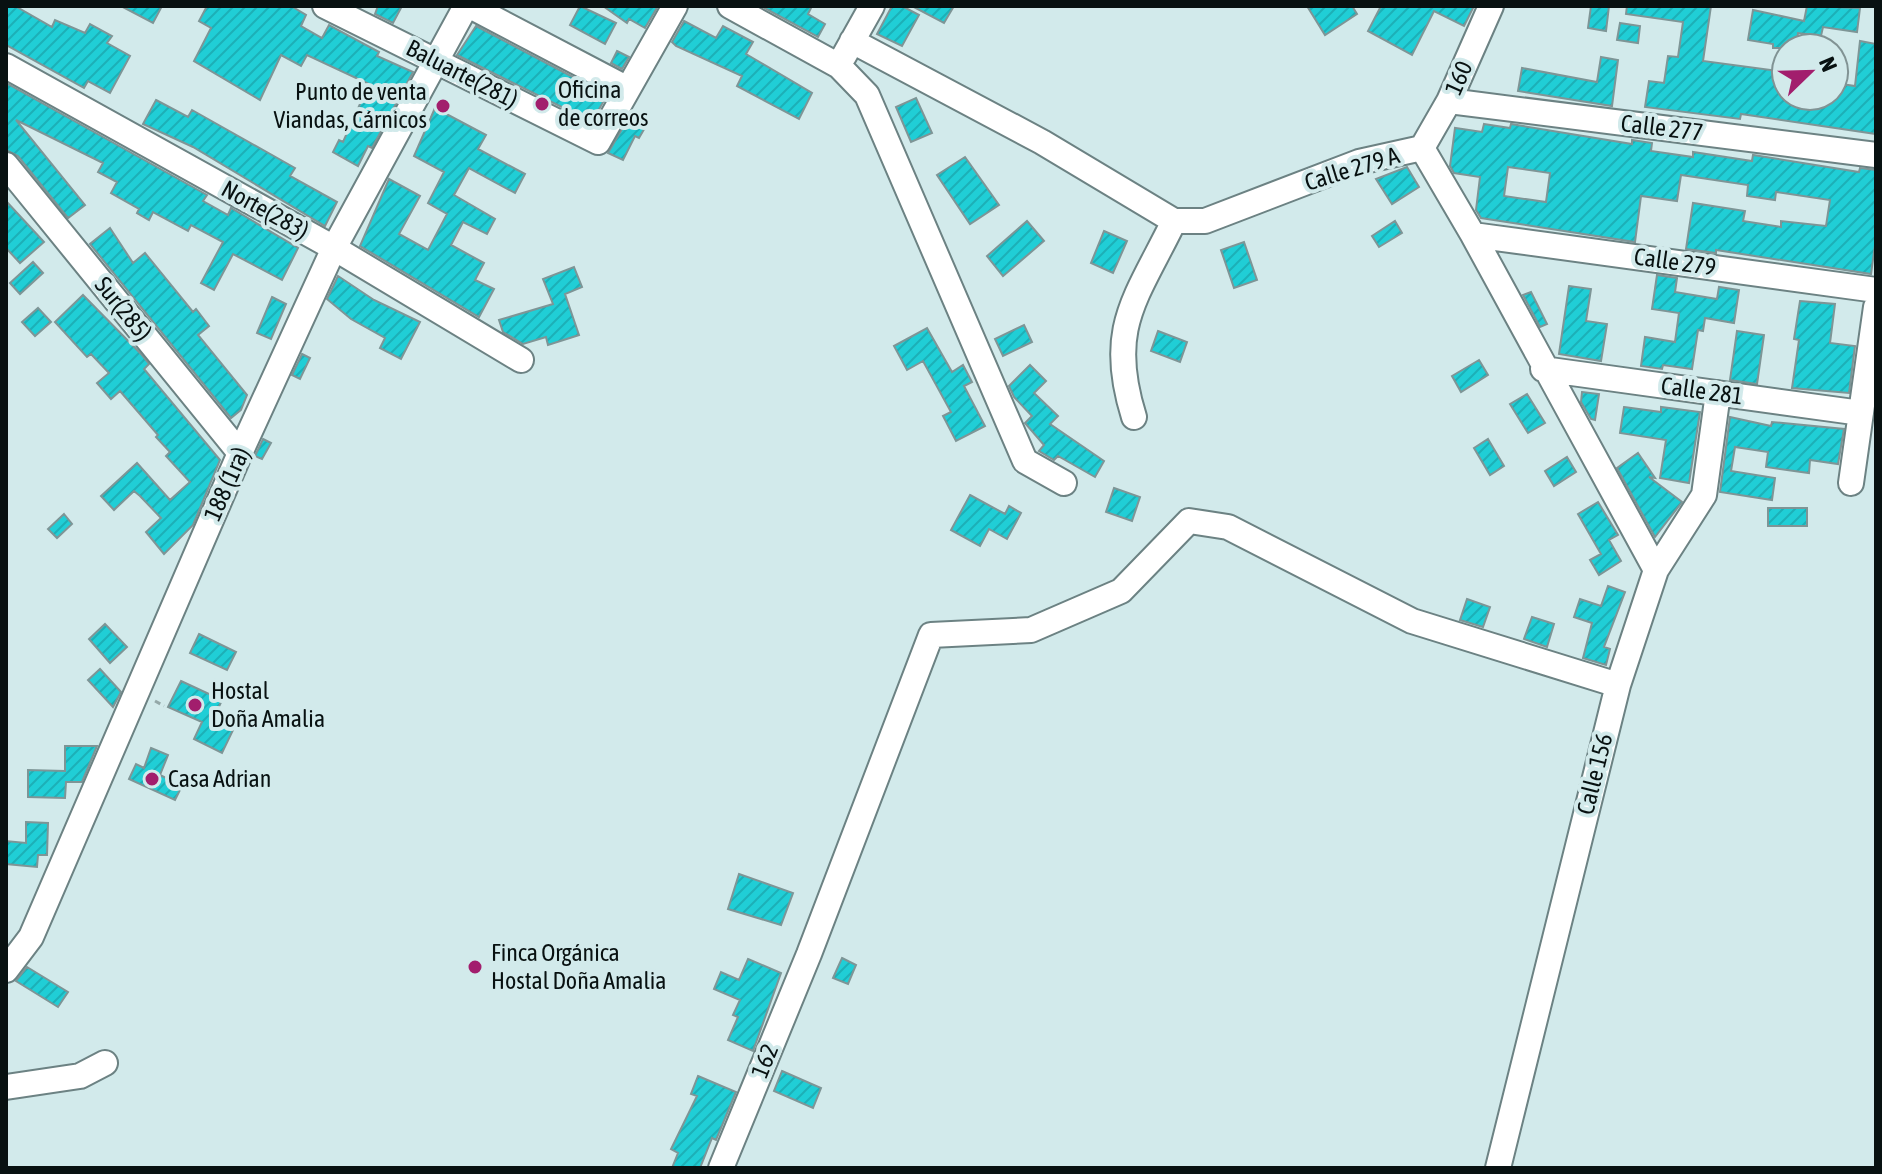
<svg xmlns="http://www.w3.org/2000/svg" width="1882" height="1174" font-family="'Asap Condensed',sans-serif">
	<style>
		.building { fill: url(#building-hatch); stroke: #7e9596; stroke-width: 2; fill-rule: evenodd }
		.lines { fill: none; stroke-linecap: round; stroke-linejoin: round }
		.minor-casing { stroke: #6c8283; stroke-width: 28 }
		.path { stroke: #94a8a8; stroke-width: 3; stroke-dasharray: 6 4; stroke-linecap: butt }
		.minor { stroke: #fff; stroke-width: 24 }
		.poi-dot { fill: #a21e6d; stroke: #d2eaeb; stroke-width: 3 }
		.labels { text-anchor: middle; stroke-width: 8; stroke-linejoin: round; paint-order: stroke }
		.street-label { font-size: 24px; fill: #081111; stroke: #d2eaeb }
		.poi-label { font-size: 24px; fill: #081111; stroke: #d2eaeb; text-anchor: start }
	</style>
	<defs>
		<pattern id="building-hatch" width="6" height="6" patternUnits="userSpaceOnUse" patternTransform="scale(2)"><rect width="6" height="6" fill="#20ced6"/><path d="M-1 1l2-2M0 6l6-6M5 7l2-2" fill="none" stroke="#1cb0b7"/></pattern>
	</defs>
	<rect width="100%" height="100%" fill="#d2eaeb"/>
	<path class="building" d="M6,6H15L52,27L55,20L85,33L90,24L112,36L107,43L130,56L110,93L88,81L84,88L6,45Z
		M121,6H162L153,23Z
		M207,6H291L306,15L301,26L322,38L329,25L379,52L377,56L413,72L372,148L368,146L358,166L333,152L339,140L343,142L369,84L307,55L301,66L281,55L260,100L194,61L211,28L199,21Z
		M378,6H402L393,23L375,14Z
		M580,6L616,23L605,44L570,25Z
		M603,6H658L645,28L629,19L627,23Z
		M761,6H812L808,14L825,24L818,37Z
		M892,6H902L919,15L902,46L877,34Z
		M912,6H954L944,23Z
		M1307,6H1352L1357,14L1325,35Z
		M1381,6H1474L1464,26L1434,11L1412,55L1368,31Z
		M1591,6H1609L1606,31L1588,28Z
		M1627,6H1711L1703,61L1786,72V96H1834V83L1855,86L1860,41L1876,44V134L1741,114L1740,119L1645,107L1649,81L1664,83L1668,56L1678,57L1683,22L1626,14Z
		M1807,6L1860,8L1857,32L1823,27L1821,36L1798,33L1796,48H1773V44L1748,40L1753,10L1804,21Z
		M684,21L716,38L723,26L753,42L746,54L812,93L799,119L737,86L742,76L676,46L672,42Z
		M1620,23L1640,26L1638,43L1617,40Z
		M476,26L607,95L592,122L457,55Z
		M617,51L629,57L622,69L611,63Z
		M1601,57L1618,60L1612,106L1518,91L1522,68L1597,82Z
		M6,83L207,195L203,201L228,215L231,208L298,248L282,280L233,254L214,290L201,283L223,242L191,225L188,231L153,212L149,220L137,213L139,209L111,193L117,182L98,172L103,163L16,120L85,205L68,218L18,156L6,150Z
		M916,98L932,133L911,142L896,107Z
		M156,100L188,117L192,110L295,168L290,176L337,202L325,226L193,147L143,124Z
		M435,108L486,135L478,149L525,174L515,193L469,168L454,195L495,219L487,234L463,222L451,245L484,263L475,280L494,289L479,317L360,246L389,179L420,196L399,234L428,250L447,214L428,203L444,172L414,156Z
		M629,117L646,126L639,138L635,136L623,160L608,153Z
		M1484,124L1510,128L1511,124L1632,144V140L1652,143L1651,151L1693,157V152L1752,161L1753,155L1859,172L1860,168L1876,170V238L1871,274L1716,250V253L1686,249L1693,203L1745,211L1743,221L1781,227V221L1826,226L1830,200L1776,192L1775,200L1747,196L1748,185L1681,175L1677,201L1641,196L1635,242L1481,218L1476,210L1480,177L1454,173L1450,166L1455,128L1482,132ZM1508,167L1550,173L1546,202L1504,196Z
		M965,157L999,205L970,224L937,175Z
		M1407,167L1419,187L1392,204L1376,179Z
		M6,201L44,242L20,263L6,248Z
		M1027,221L1044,241L1003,276L987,256Z
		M1395,221L1402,233L1379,247L1372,236Z
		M110,228L133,263L145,253L193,312L196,309L209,326L198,335L247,395L241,410L231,418L90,244Z
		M1104,231L1127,241L1113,273L1091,263Z
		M1244,242L1257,280L1234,288L1221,250Z
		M33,262L43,273L20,294L10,283Z
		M574,267L582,287L565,294L579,335L548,345L546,337L523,344L503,332L499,320L553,304L543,279Z
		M1657,275L1677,278L1675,292L1717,299L1719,287L1739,290L1734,323L1705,318L1703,331L1698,330L1692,369L1663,365L1662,369L1641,366L1645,337L1675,342L1679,313L1652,309Z
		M338,276L374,300L420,322L401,359L380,348L385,338L351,319L327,299Z
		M1569,286L1591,289L1586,321L1607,324L1601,361L1559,354Z
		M1531,292L1547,324L1540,327L1523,295Z
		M83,295L141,354L149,364L144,369L220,460L193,525L164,554L146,532L161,518L140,496L134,491L114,510L101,496L137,463L170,500L190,482L166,456L170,452L156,437L158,435L120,391L111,399L97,383L109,373L91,354L87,357L55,322Z
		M272,297L286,304L271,339L257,333Z
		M1800,301L1835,304L1830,343L1855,346L1849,393L1792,388L1799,340L1794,339Z
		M38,308L51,322L35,336L22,322Z
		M1024,325L1032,342L1003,356L995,339Z
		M927,328L952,372L963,365L972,382L964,386L985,426L956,441L943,416L951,412L923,361L907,370L894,346Z
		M1158,331L1187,342L1180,362L1151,351Z
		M1737,331L1764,335L1757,384L1730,380Z
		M302,354L310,358L300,379L292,375Z
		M1479,360L1488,375L1461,392L1452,376Z
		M1030,365L1046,381L1034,393L1058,416L1050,424L1104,461L1095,477L1058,456L1054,460L1039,451L1044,445L1025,423L1032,416L1014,397L1009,386Z
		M1582,392L1599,394L1595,420L1591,419L1581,402Z
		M1527,394L1545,423L1528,433L1510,404Z
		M1624,407L1661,412V407L1700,412L1689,483L1660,478L1666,440L1620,433Z
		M1730,417L1771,426L1772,422L1844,429L1838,464L1810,460L1809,473L1766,467L1768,452L1735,447L1731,471L1775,478L1772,500L1720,492Z
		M263,439L271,443L262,459L255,456Z
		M1488,439L1504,466L1490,475L1474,448Z
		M1638,453L1655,478L1649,477L1682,502L1655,537L1617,468Z
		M1567,457L1576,472L1554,486L1545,471Z
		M1114,488L1140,497L1132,521L1106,512Z
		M970,495L1005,514L1009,506L1021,513L1007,539L989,529L980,546L951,530Z
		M1598,502L1618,535L1609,540L1621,561L1599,575L1590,560L1601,554L1578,514Z
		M1768,508H1807V526H1768Z
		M64,514L72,524L57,538L48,529Z
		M1608,586L1625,592L1604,647L1610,649L1606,665L1583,658L1592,623L1574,617L1580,599L1601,606Z
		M1467,599L1490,607L1483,627L1460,620Z
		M1532,617L1554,624L1547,647L1524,639Z
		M105,624L127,647L110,663L89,639Z
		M199,634L236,652L227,670L190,653Z
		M100,669L121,692L113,707L88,680Z
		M181,681L222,700L214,718L234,728L222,753L194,739L202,722L168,707Z
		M65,746H97L82,782H66L65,798L28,797V770L65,771Z
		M151,748L168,755L160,775L182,786L175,800L129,779L136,764L144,768Z
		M26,822L48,823L47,855H38L37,867L6,864V841L26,843Z
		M739,874L793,893L781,925L728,909Z
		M842,958L856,965L848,984L833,978Z
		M748,959L781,973L753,1051L728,1040L738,1017L733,1015L740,1000L714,989L721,972L739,980Z
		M27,967L68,992L58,1007L16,981Z
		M782,1071L821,1088L813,1108L774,1091Z
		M698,1076L736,1092L716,1140L712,1138L700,1168H672L678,1153L671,1149L697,1096L691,1094Z"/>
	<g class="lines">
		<defs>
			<path id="minor" d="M325,6L598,142L675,6
				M470,6L628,89
				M730,6L839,66L867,95L1025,461L1064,483
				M852,41L1042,142L1174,221H1205L1359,162L1422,148L1473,235L1656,570
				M844,56L872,6
				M6,66L334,248L521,360
				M1449,101L1876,155
				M1422,148L1449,101L1491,6
				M6,165L240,453
				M1473,235L1876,290
				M1543,369L1861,413
				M1134,417C1106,328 1136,299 1174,221
				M1851,483L1876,307
				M6,970L31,937L240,453L334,248L466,6
				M6,1087L80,1076L105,1063
				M721,1168L809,954L931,635L1031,630L1121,591L1189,521L1228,527L1412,621L1618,685
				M1498,1168L1618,685L1656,570L1704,495L1718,393"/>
		</defs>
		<use href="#minor" class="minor-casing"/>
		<path class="path" d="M155,701L164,706"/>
		<use href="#minor" class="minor"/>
	</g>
	<g class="poi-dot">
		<circle cx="542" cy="104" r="8"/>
		<circle cx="443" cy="106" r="8"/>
		<circle cx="195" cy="705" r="8"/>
		<circle cx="152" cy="779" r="8"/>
		<circle cx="475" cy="967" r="8"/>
	</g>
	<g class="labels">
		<g class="street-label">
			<text transform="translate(462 74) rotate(27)" y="8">Baluarte(281)</text>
			<text transform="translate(1459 78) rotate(-66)" y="8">160</text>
			<text transform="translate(1662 128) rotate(7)" y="8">Calle 277</text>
			<text transform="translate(1352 169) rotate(-17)" y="8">Calle 279 A</text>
			<text transform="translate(265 210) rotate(29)" y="8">Norte(283)</text>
			<text transform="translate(1675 262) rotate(8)" y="8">Calle 279</text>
			<text transform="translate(123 309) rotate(51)" y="8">Sur(285)</text>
			<text transform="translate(1702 391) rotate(8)" y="8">Calle 281</text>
			<text transform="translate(227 484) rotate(-66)" y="8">188 (1ra)</text>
			<text transform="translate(1595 774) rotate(-76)" y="8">Calle 156</text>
			<text transform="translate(765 1061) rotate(-68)" y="8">162</text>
		</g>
		<g class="poi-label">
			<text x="558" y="98">Oficina<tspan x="558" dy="28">de correos</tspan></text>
			<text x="427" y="100" text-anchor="end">Punto de venta<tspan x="427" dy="28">Viandas, Cárnicos</tspan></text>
			<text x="211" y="699">Hostal<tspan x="211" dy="28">Doña Amalia</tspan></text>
			<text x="168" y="787">Casa Adrian</text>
			<text x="491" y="961">Finca Orgánica<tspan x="491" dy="28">Hostal Doña Amalia</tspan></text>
		</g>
	</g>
	<rect width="1882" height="1174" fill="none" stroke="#081111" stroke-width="16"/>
	<g transform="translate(1810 72) rotate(67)"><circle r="38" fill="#d2eaeb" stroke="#819394" stroke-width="2"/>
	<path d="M0-6L14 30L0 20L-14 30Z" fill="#a21e6d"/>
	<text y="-12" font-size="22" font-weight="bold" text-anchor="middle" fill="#081111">N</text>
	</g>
</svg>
